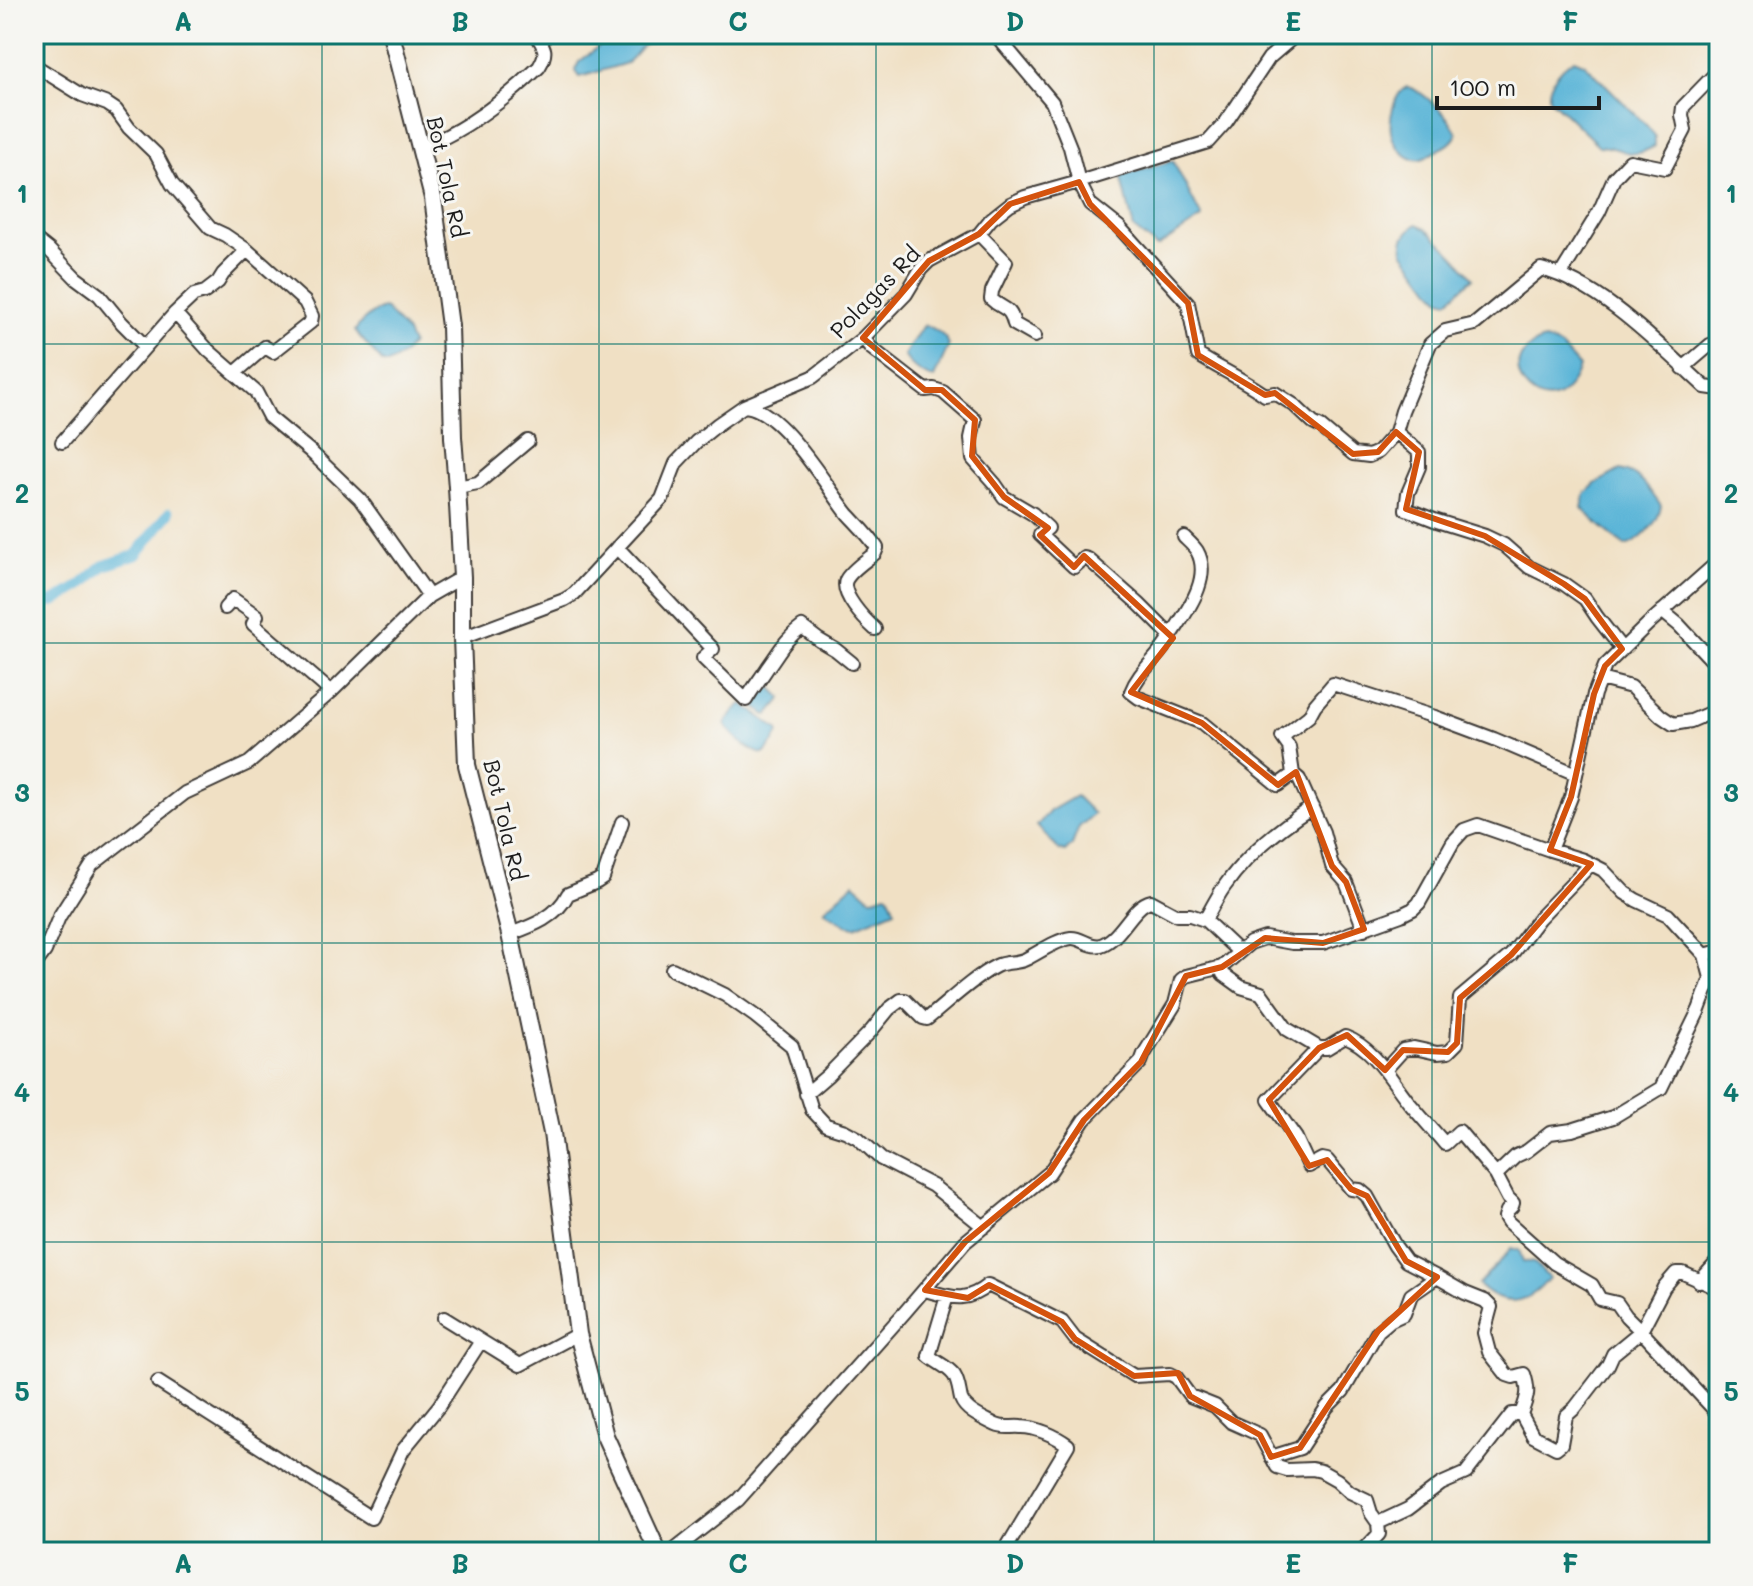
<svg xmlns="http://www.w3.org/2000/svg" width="1753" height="1586" font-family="Mali,sans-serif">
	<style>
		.water { fill: #59b4d7; stroke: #3a687a; stroke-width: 2 }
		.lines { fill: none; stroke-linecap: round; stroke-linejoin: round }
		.canal { stroke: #59b4d7; stroke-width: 11 }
		.minor-casing { stroke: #3c3935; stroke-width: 16 }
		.major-casing { stroke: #3c3935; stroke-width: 20 }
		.minor { stroke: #fff; stroke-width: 12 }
		.major { stroke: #fff; stroke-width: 16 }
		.marked { fill: none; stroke: #d4530e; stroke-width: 6; stroke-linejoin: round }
		.grid { fill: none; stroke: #0f766e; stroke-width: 2; stroke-opacity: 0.55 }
		.labels { text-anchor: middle; stroke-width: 6; stroke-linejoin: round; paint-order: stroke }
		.street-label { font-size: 22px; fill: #1c1c1c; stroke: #f6f6f2 }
		.neatline { fill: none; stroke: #0f766e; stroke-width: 3 }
		.grid-label { font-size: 26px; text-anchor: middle; font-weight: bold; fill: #0f766e }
	</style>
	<rect width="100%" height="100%" fill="#f6f6f2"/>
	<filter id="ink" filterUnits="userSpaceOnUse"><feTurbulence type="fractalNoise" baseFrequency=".0125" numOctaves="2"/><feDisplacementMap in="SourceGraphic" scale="16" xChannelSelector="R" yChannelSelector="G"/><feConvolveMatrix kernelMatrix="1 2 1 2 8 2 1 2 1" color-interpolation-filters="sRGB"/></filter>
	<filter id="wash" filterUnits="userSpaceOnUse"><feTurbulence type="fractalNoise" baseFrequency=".006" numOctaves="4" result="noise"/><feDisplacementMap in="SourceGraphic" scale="32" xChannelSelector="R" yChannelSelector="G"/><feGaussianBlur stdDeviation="1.8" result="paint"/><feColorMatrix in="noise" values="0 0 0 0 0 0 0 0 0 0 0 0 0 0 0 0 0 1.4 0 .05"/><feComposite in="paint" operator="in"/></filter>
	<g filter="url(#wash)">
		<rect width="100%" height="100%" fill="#f0e0c4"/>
		<path class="water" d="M615,34H665L656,42L643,45L627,63L580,77L575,70L579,62Z
			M1574,59L1584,63L1647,126L1655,136V146C1626,162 1627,147 1599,146L1549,98C1547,83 1561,67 1574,59Z
			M1407,87C1423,90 1452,119 1457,134C1452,145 1443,147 1433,153C1429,155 1426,158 1422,159C1407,163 1393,144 1391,132C1389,118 1394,93 1407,87Z
			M1173,161L1202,218L1157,247L1134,229L1121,176Z
			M1417,224C1430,229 1464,265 1473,278L1448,301L1441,299L1431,289L1403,251C1401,239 1408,230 1417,224Z
			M383,308L386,309L407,333L412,344L403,355L388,364L383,363L355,331C360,322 373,311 383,308Z
			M925,325C935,328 946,336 949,345L934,378C923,376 909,365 904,355L920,330Z
			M1546,340L1561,347L1579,367C1556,435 1499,376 1525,352C1532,345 1537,341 1546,340Z
			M1620,470C1641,474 1649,490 1661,506C1659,523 1640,542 1625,546L1599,525L1582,508L1585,494L1595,484Z
			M763,679L782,698L768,715L764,714L750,702Z
			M743,704L777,729L779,733L774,742L764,754C749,752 733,736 725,724L740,705Z
			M1076,796L1094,814L1079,827L1072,845L1065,852L1059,850L1037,826L1050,811Z
			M854,883L871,898C877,899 881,894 888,894L895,910L855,927L846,925L824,910Z
			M1511,1248L1519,1250L1523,1261L1534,1263L1549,1278C1529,1305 1503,1309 1478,1285C1489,1272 1502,1262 1511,1248Z"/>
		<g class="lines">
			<path class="canal" d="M34,604L55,601L80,586L103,566L136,555L169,513"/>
		</g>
	</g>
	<g filter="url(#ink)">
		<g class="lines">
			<defs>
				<path id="minor" d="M995,34L1052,102L1070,147L1079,182L1090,204L1119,227L1188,303L1198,355C1220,369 1244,380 1265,395L1275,393L1294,405L1313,423L1321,427L1353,454L1369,456L1378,452L1396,432L1402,411L1430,344L1445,331L1475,324L1541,269C1602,285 1659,345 1705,387L1719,389
					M34,65L82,95L107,104L116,110L129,128L156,154L172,184L210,228L225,235L247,250
					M420,148C465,131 504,101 539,67C548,52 545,48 536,34
					M979,234L1006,262L992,291L991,299C1002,310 1010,305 1014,324L1035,336
					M34,238L49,250L76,278L99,295L122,323L145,346
					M1561,274L1599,212L1614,178L1630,161L1665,168L1685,130L1682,115L1683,107L1719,70
					M175,313L194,295L205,292L218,282L223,274L247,250L305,302L312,316L311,322L273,352L265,347L235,373
					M863,338L871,348L925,390L934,389L943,392L975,420L971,438L973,459L995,484L1004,497L1033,514L1048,528L1040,535L1074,567L1084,558L1088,559L1139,604L1171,636C1160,657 1139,670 1131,692L1139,698L1202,723L1278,785L1293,774L1299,779L1323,832L1332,866L1346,882L1364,929
					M1683,368L1710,345L1719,342
					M744,406C781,408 826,486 848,514C858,525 869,535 877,548L875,553C867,560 851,570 846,580C840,594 865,620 875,629
					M1396,432L1419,452V467L1408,493L1406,509L1437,521L1485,536L1504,545L1529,567L1564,584L1585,599L1597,617L1622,649
					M62,442L175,313L208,350L256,392L269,417L310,451L360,499L429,596
					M457,487L478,483L528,441
					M617,547L713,649L703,658L746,700C753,688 761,678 768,667C779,652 786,638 802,627L819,640L836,650L852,663
					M225,608L233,599L257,616L253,624L331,692
					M1662,611L1679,625L1719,668
					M1171,636C1185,613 1213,579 1197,551C1194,546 1188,541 1184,537
					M462,638L564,600L574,594L662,499L676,463L696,442L718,424L744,406L813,377L863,338L906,294L921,269L929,261L979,234L991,219L1010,204L1025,197L1079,182L1208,142L1226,122L1269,58L1297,34
					M1600,679L1631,687L1661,716L1673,724L1691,721L1712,712L1719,715
					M1293,774L1289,747L1282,737L1309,716L1315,705L1333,684L1435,717L1494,739L1576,774
					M1550,850L1571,797L1594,694L1605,666L1648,624L1719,561
					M1205,920C1211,909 1217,897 1224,887C1247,854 1278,829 1312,807
					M510,934C532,926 557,917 568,894L597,882L603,878L622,822
					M34,966L45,951L59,917L92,865L185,793L249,763L331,692L429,596L462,577
					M1222,967L1223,974L1241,987L1261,993L1287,1029L1319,1048L1269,1100L1296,1138L1309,1166L1322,1159L1327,1160L1351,1189L1360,1190L1367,1196L1395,1246L1406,1261L1437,1277
					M672,969L725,995L755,1016L792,1046L812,1110L826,1125L845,1131L858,1138L881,1159L933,1186L984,1227
					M1319,1048H1327L1345,1037C1375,1048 1392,1082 1411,1105C1422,1118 1434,1131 1445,1144L1459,1131L1496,1175L1516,1156L1527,1151L1550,1133L1572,1130L1613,1117L1661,1088L1699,1010L1711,978L1705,955
					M1385,1070L1403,1050L1414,1048L1437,1053L1448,1052L1457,1043L1460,998L1511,955L1539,918L1591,864
					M806,1094L828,1075L871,1031L889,1009L901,1000H905L923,1018L927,1019C947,1003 974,977 996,966C1006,961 1016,964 1026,959C1040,952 1056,940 1071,938C1081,937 1090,948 1101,945C1122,938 1132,905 1151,901L1177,915H1190L1205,920L1239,952
					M1699,1282L1719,1260
					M1719,1289L1683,1273H1676L1664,1287L1641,1331L1719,1415
					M925,1290C951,1297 965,1304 988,1285L1062,1322L1075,1339L1134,1376L1170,1374L1176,1377L1190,1396L1215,1406L1231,1422L1260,1435L1277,1467L1287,1470L1312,1469L1321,1471L1337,1480L1350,1492L1367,1500L1371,1513L1378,1523
					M947,1296L929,1356C937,1363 947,1366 954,1375C959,1383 959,1391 961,1399C966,1412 985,1419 996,1425C1005,1429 1012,1426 1021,1427C1036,1427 1056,1436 1068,1445L1004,1552
					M444,1318L520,1365L578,1334
					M158,1382L371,1518L403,1450L439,1406L481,1341
					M1271,1457L1300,1448L1327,1407L1343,1391L1378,1331L1391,1320L1404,1314L1411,1295L1437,1277L1465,1293L1485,1301L1491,1307L1484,1333L1489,1352L1507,1375L1513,1377L1524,1374C1530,1392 1527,1398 1521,1414
					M672,1552L738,1500L905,1312L965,1242L1049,1173L1084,1120L1141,1062L1144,1054L1175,1004L1181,980L1186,976L1222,967L1250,943L1265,938L1292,943H1323L1401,915L1413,909L1419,903L1453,842L1464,830L1478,825L1550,850L1583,860L1603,870L1625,893L1636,900L1668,915L1705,955L1719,951
					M1362,1552L1379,1534L1378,1523L1408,1509L1441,1484L1466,1473L1512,1414H1521L1533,1436L1556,1448L1561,1444L1566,1416L1575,1408L1608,1365L1613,1354L1641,1331L1626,1316L1617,1303L1600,1299L1592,1285L1554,1263L1508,1222L1505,1217L1507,1211L1512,1206L1513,1203L1508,1198L1496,1175"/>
				<path id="major" d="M391,34L433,198L450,326L453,437L457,487L462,577V638L467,765L510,934L552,1133L578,1334L605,1436L658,1552"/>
			</defs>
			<use href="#minor" class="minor-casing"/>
			<use href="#major" class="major-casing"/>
			<use href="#minor" class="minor"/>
			<use href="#major" class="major"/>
		</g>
	</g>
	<path class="marked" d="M1079,182L1090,204L1188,303L1198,355L1265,395L1275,393L1353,454L1378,452L1396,432L1419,452L1406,509L1485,536L1564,584L1585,599L1622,649L1605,666L1594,694L1571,797L1550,850L1591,864L1511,955L1460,998L1457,1043L1448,1052L1403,1050L1385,1070L1347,1035L1319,1048L1269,1100L1309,1166L1327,1160L1351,1189L1367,1196L1406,1261L1437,1277L1378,1331L1300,1448L1271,1457L1260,1435L1190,1396L1178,1373L1134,1376L1075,1339L1062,1322L989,1285L968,1298L925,1290L965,1242L1049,1173L1084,1120L1141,1062L1186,976L1222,967L1265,938L1323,943L1364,929L1346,882L1332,866L1296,772L1278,785L1202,723L1131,692L1173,638L1084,556L1074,567L1040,535L1048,528L1004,497L972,456L975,420L942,390H925L863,338L929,261L979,234L1010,204Z"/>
	<path class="grid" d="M322,34V1552M599,34V1552M876,34V1552M1154,34V1552M1432,34V1552M34,344H1719M34,643H1719M34,943H1719M34,1242H1719"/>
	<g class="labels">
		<g class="street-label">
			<text transform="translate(447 177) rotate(78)" y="8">Bot Tola Rd</text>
			<text transform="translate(875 292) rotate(-46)" y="8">Polagas Rd</text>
			<text transform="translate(505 820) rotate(77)" y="8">Bot Tola Rd</text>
		</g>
	</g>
	<rect width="1753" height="1586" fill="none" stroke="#f6f6f2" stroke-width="88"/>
	<path d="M1437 96v12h162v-12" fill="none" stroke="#1c1c1c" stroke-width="4"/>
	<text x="1449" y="96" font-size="24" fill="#1c1c1c" stroke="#f6f6f2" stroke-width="6" paint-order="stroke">100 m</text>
	<rect x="44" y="44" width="1665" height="1498" class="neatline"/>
	<g class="grid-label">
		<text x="183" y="31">A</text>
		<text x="460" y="31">B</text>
		<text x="738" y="31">C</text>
		<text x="1015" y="31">D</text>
		<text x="1293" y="31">E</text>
		<text x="1570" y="31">F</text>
		<text x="22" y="203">1</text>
		<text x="1731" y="203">1</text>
		<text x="22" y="503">2</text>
		<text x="1731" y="503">2</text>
		<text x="22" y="802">3</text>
		<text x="1731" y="802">3</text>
		<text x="22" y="1102">4</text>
		<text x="1731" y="1102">4</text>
		<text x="22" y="1401">5</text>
		<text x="1731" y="1401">5</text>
		<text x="183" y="1573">A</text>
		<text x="460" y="1573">B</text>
		<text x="738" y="1573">C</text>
		<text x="1015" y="1573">D</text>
		<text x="1293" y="1573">E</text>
		<text x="1570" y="1573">F</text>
	</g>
</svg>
